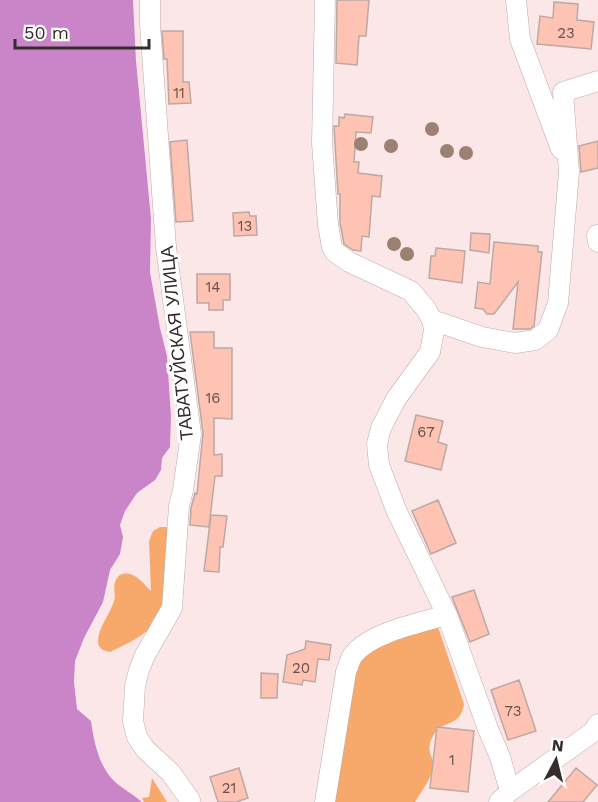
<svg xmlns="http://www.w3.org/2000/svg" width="598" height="802" font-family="'Work Sans',sans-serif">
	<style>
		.forest { fill: #f6a96a }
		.water { fill: #c985c7 }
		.building { fill: #fec3b2; stroke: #bba9a4; stroke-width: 1.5 }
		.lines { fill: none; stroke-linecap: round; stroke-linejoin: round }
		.minor-casing { stroke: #bfabac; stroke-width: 21 }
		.minor { stroke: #fff; stroke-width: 20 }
		.tree { fill: #9c8173 }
		.labels { text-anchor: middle; stroke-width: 6; stroke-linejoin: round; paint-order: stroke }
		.number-label { font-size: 15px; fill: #67524e }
		.street-label { font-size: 18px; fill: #352d2d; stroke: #fff }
	</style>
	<rect width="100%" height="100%" fill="#fce7e8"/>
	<path class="forest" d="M160,527H169C167,557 171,610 147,631C136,640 122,646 110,652C103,651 98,648 98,641C98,628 110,614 114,601C116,595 113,588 115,582C116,579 118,576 120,575C134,569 143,584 151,591L149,541L153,531Z
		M437,624L464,704C460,729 443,718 433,736C424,752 435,756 433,768C431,779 421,792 415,802H331L350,687L360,661L377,646Z
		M152,778L167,802H144L142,798L149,797Z"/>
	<path class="water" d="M0,0H133L136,61L151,219L150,272L160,328L167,356L171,417L170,447L162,458L161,470L155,480L137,493L125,511L120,525L123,537L120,554L110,570L103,602L84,638L75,661L74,682L77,709L91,721C94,742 99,767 115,782C123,789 133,794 142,802H0Z"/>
	<path class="building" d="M337,0H369L366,36H359L357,65L336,63Z
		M554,2L578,4L577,20L594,22L591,49L537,44L540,16L553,18Z
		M162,31H183V82H189L191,103L169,104L167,59H164Z
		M345,114L373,117L371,133L356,132L354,162H359L358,173L382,176L380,197L372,196L369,237L362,236L361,251L353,250L344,244L340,223V194H338L334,126H339V117L344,118Z
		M187,140L193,221L176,222L170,142Z
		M598,141V168L581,172L579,146Z
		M249,212L250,216H256L257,235L234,236L233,213Z
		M471,233L490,234L489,253L470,250Z
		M494,242L538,246V252H542L534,326L530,329H513L518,282L494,314H487L483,309L475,308L478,282L490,284Z
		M436,248L465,251L462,283L429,278L431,256H435Z
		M197,274H230V300H223V310H209V303H197Z
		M190,332H214V348H232V419L214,418V455L222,454V476H215L209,527L190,525L191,508L195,493L197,494L203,433Z
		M416,415L443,421L438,442L447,445L441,470L405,461Z
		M438,500L456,543L431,554L412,511Z
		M211,515L227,516L223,547H220L219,572L204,571Z
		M474,590L489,634L470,642L452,597Z
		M306,641L331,645L329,660L318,659L315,682L303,680L302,685L283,682L287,655L305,649Z
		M261,673L278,674L277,698H261Z
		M519,680L536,731L508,740L491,690Z
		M437,727L474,731L468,792L430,788Z
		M239,768L248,798L236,802H218L210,777Z
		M576,768L597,785L583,802H548Z"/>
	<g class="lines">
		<defs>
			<path id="minor" d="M150,0V25L166,247L191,434L183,490L179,506L172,608L145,655L139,670L135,686L133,721L137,737L145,749L171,773L190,800
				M325,0L322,143L328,225L332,247L335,252L349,262L411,291L426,309L432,320L434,330L430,352L396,399L381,428L377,444L379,465L397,512L447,615L488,729L500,757L510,791
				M516,0L520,39L561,149
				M597,235L598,242
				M432,320L482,337L515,343L535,340L548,330L558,303L569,172L563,92L598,81
				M325,802L346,672C348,667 350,660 353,655C371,632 420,623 447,615
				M499,802L510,791L593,732L598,724"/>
		</defs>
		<use href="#minor" class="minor-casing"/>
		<use href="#minor" class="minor"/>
	</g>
	<g class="tree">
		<circle cx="432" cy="129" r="7"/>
		<circle cx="361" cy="144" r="7"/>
		<circle cx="391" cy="146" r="7"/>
		<circle cx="447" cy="151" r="7"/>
		<circle cx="466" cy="153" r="7"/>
		<circle cx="394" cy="244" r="7"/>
		<circle cx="407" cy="254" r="7"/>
	</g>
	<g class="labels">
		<g class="number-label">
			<text x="566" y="38">23</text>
			<text x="179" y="98">11</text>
			<text x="245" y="231">13</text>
			<text x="213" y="292">14</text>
			<text x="213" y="403">16</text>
			<text x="426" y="437">67</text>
			<text x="301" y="673">20</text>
			<text x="513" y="716">73</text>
			<text x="452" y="765">1</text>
			<text x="229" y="793">21</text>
		</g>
		<g class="street-label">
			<text transform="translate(177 343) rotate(-96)" y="6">ТАВАТУЙСКАЯ УЛИЦА</text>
		</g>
	</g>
	<g transform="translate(556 760) rotate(7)" stroke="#ffffff" stroke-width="4.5" paint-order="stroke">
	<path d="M0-4.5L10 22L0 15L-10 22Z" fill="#352d2d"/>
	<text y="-9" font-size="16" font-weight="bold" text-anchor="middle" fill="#352d2d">N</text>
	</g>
	<path d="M15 39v9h134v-9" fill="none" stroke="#352d2d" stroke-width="3"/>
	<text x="24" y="39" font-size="18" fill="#352d2d" stroke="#ffffff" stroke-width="4.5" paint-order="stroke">50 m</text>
</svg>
